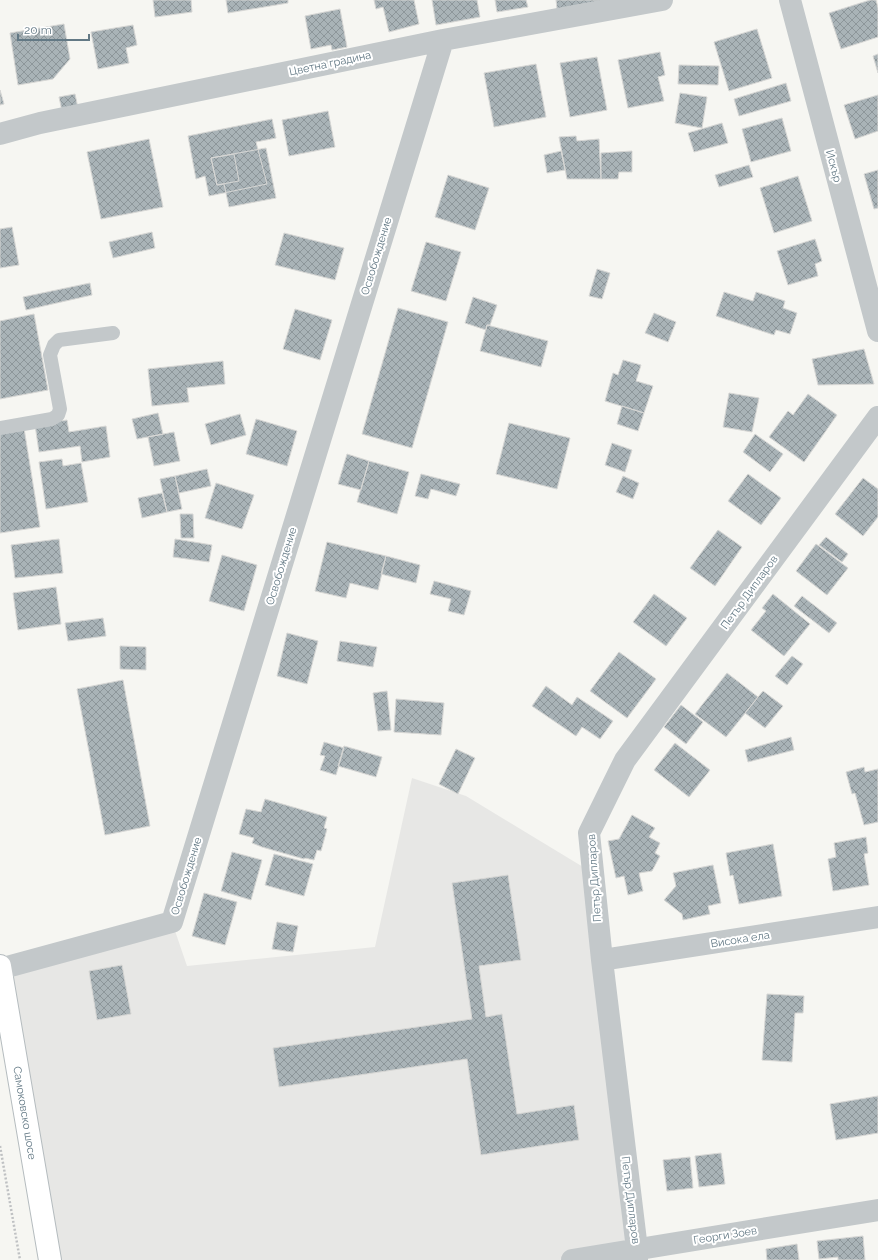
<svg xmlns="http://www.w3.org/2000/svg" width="878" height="1260" font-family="Raleway,sans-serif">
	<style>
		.built { fill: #e7e7e5 }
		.building { fill: url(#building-cross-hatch); stroke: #d7d7d5 }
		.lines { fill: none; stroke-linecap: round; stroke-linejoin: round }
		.secondary-casing { stroke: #b5bcbf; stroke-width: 24 }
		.path { stroke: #bfc1c3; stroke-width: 2.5; stroke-dasharray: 2 2; stroke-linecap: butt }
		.service { stroke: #c3c8ca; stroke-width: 14 }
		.minor { stroke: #c3c8ca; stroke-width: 22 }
		.secondary { stroke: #fff; stroke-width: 22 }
		.labels { text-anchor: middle; stroke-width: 4; stroke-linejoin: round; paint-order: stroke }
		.street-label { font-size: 11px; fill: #637985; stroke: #fff }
	</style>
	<defs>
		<pattern id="building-cross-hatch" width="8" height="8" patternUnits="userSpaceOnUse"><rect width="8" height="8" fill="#a9b3b7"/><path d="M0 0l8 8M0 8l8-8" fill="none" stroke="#8d969a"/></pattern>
	</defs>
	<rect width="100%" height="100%" fill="#f6f6f2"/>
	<path class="built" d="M412,778L466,796L593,873L637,1249L572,1260H50L0,969L172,922L187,966L375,947Z"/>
	<path class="building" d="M153,0H191L192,12L155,17Z
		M226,0H288V3L228,13Z
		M374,0H414L419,24L389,32L383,7L376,9Z
		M432,0H477L480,17L436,25Z
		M495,0H526L528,7L497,12Z
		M556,0H607L557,9Z
		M870,0H876L878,8V37L841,49L829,13Z
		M340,9L347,47L332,50L331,45L311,49L305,16Z
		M64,24L70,59L53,79L18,85L10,33Z
		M133,25L137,45L126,48L129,63L98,69L91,32Z
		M757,29L772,78L729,91L714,42Z
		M660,52L665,75L658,77L664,101L628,108L618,60Z
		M878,54V73L873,56Z
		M597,57L607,110L570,117L560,63Z
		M536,64L546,117L494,127L484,73Z
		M679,65L719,66L718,85L678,84Z
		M786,83L791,101L739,116L734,99Z
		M0,90L4,104L0,105Z
		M680,93L707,97L702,128L675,123Z
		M75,94L78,108L62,111L59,97Z
		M878,95V131L855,139L844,105Z
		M328,111L335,147L289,156L282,120Z
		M782,118L791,151L751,162L742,129Z
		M272,119L276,138L256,142L267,184L209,196L205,176L196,179L188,136Z
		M722,123L728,143L694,152L688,133Z
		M576,136L577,141L599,139L601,179H567L559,137Z
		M149,139L163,207L101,219L87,152Z
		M266,148L276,198L229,207L224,184L217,185L211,158Z
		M561,151L565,170L547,173L544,155Z
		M632,151V172H619L618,179H601V153Z
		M234,154L239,181L217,185L211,158Z
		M749,165L753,177L719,187L715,175Z
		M878,170V208L874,209L864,174Z
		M448,175L489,188L475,230L435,217Z
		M798,176L812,221L774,233L760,188Z
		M12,227L19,265L0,268V229Z
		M152,232L155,248L113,258L109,242Z
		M284,233L344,248L335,280L275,265Z
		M815,239L822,261L815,264L818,276L788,285L777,251Z
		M426,242L461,252L446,301L411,291Z
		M597,269L610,273L602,299L589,296Z
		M90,283L92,295L26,310L23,297Z
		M724,292L753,301L756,292L785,301L783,308L797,313L790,334L776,330L774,335L716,316Z
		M473,297L497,305L490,325H487L486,330L465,323Z
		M398,308L448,322L412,448L362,434Z
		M295,309L332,320L320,360L283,349Z
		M654,313L676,322L668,342L645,333Z
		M34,314L48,390L0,399V321Z
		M487,325L548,341L541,367L480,351Z
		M864,349L874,384L818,385L812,359Z
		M623,360L641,365L636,381L653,386L644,413L605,401L613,373L618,375Z
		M223,361L225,384L187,388L189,402L152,406L148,369Z
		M729,393L759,398L752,432L723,427Z
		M808,394L837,415L804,462L769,437L788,411L793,415Z
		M622,406L644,413L638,431L617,424Z
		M158,413L163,434L137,439L132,419Z
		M240,414L246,435L211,445L205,424Z
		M256,419L297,431L287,466L246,454Z
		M67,420L69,432L106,426L110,457L82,462L80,446L39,452L35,425Z
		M509,423L570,438L557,489L496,474Z
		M24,428L40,527L0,533V432Z
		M174,432L180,461L154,466L148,437Z
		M755,434L783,454L770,472L743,452Z
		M612,443L632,450L625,472L605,465Z
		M347,454L369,461L361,490L338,484Z
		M62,459L63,466L81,463L88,502L46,509L39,462Z
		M369,461L409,472L397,514L357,502Z
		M207,469L211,486L179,493L175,476Z
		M421,474L460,484L456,496L431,489L428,499L415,496Z
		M748,474L781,498L761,525L728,501Z
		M175,476L182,509L167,512L160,479Z
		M623,476L639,483L633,499L616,492Z
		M863,478L878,489V517L863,536L835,514Z
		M216,483L254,495L242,529L205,518Z
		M162,493L167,512L142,518L138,498Z
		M180,514H193L194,538H181Z
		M718,530L742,547L715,586L690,568Z
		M826,537L848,554L842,562L819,545Z
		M59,539L63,573L15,578L11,545Z
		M175,539L212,545L209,562L173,557Z
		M327,542L386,556L378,590L350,583L346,598L315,591Z
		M816,544L848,568L827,595L796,571Z
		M222,555L257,565L244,611L209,601Z
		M386,556L420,565L416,583L381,574Z
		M434,581L471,591L464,615L448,611L451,599L430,594Z
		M56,587L61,624L18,630L13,593Z
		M654,594L687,618L666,646L633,622Z
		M773,594L810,624L784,656L751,630L766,611L762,608Z
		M802,596L837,623L829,633L794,606Z
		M103,618L106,636L68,641L65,623Z
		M287,633L318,641L307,684L277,676Z
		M340,641L377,647L373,667L337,661Z
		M120,646L146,647V670L120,669Z
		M619,652L656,679L627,718L590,691Z
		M792,656L803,664L787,685L775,676Z
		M727,673L758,697L726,737L695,714Z
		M123,680L150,826L105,835L77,689Z
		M546,686L572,705L577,697L613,721L600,739L582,727L576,736L532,706Z
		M387,691L391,730L378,731L373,693Z
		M763,691L783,706L765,728L745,713Z
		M396,699L444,703L441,735L394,732Z
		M681,705L703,722L686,744L664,727Z
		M791,737L794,750L748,762L745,750Z
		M324,742L344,748L336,775L320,770L325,756L320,755Z
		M675,743L710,770L689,797L654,770Z
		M344,746L382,757L376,777L338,766Z
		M456,749L475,758L458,794L439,784Z
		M864,767L865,772L878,769V822L864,825L855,793L852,794L846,772Z
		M265,799L327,817L324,828L327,829L321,851L317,850L314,860L305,858L304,859L262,847L252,843L254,838L239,834L246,809L261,812Z
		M632,815L655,828L649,837L660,843L655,853L660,856L652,871L639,873L643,891L628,895L624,876L616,878L608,841L619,839Z
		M866,837L868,853L864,854L869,885L833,891L828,859L836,857L834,843Z
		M773,844L782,896L739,904L733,875L730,876L726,853Z
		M232,852L262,860L251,900L221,891Z
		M274,854L313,864L304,896L265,885Z
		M713,865L721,903L708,906L710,914L683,920L682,914L664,900L676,886L673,873Z
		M508,875L521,960L479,966L486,1017L502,1014L517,1114L574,1105L579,1140L481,1155L467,1059L279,1087L273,1048L472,1019L452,883Z
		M204,893L237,902L225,945L192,936Z
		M277,922L298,926L293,952L272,949Z
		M122,965L131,1014L97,1020L89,971Z
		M767,994L804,996L803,1013H795L792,1062L762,1060Z
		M878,1096V1133L836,1140L830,1104Z
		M721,1153L725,1184L699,1187L695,1156Z
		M690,1157L693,1188L667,1191L663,1160Z
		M863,1236L865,1260H838V1257L819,1259L817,1241Z
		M797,1244L799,1260H767L766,1249Z"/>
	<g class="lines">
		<defs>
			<g id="secondary">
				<path id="s1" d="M0,966L50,1260"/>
			</g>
		</defs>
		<use href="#secondary" class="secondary-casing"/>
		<path class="path" d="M0,1146L20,1260"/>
		<path class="service" d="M0,428L52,419L58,415L60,409L50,355L54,345L59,340L113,333"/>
		<path class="minor" d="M790,0L878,331
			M0,134L40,123L443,40L662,0
			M602,960L878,917
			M0,969L172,922L443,40
			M572,1260L878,1210
			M637,1260V1249L602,960L589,833L625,760L878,417"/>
		<use href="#secondary" class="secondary"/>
	</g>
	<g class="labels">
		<g class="street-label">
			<text transform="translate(330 63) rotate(-12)" y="4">Цветна градина</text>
			<text transform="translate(834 166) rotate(75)" y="4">Искър</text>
			<text transform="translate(376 256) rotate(-73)" y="4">Освобождение</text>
			<text transform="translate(281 566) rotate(-73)" y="4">Освобождение</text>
			<text transform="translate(749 592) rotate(-54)" y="4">Петър Дипларов</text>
			<text transform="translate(186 876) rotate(-73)" y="4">Освобождение</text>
			<text transform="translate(594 878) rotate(-94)" y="4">Петър Дипларов</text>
			<text transform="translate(740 939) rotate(-9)" y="4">Висока ела</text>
			<text dy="4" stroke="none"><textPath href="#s1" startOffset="149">Самоковско шосе</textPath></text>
			<text transform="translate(631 1200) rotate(83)" y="4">Петър Дипларов</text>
			<text transform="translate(725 1235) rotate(-9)" y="4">Георги Зоев</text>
		</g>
	</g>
	<path d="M18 34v6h71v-6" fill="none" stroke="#637985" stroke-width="2"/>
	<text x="24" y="34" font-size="12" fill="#637985" stroke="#ffffff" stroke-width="3" paint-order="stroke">20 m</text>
</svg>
